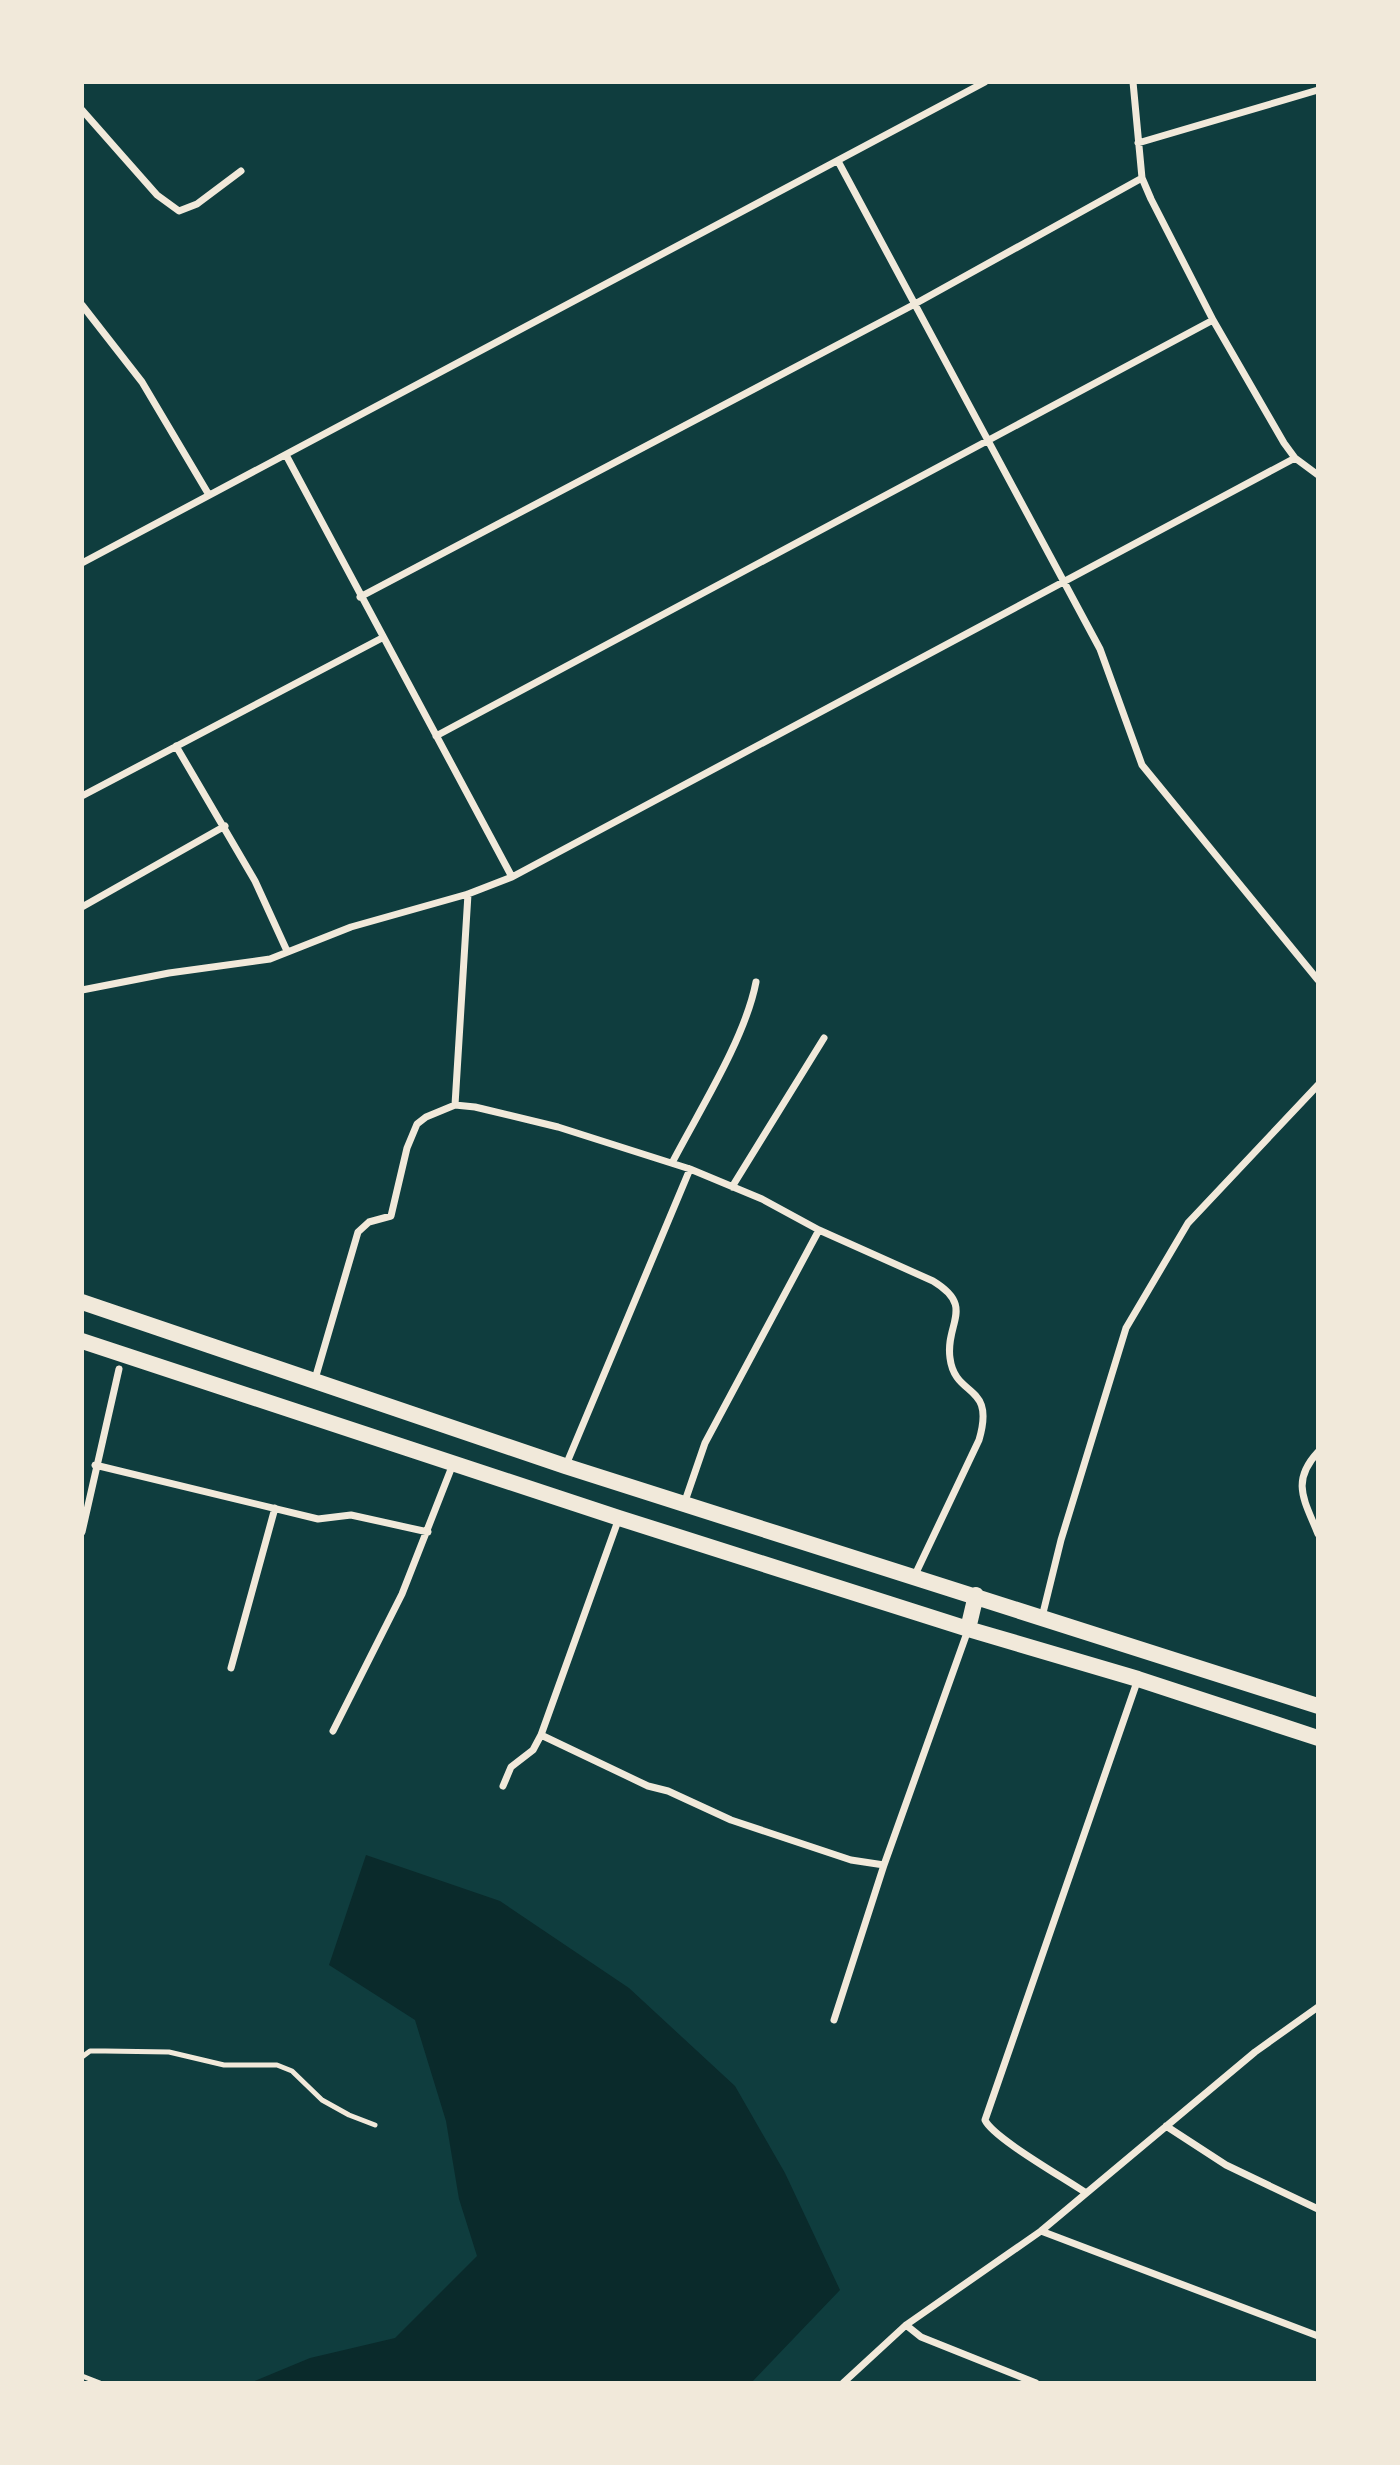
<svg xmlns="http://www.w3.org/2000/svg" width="1400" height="2465" font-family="'IBM Plex Sans',sans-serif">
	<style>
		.water { fill: #0a2a2b }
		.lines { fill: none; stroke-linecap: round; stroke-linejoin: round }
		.service { stroke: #f1e9da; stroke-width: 5 }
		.minor { stroke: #f1e9da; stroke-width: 7 }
		.primary { stroke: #f1e9da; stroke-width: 16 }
	</style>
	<rect width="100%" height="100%" fill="#0f3d3e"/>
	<path class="water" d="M366,1855L500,1901L629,1988L735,2086L785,2173L840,2290L751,2383H250L310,2358L395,2338L477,2256L459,2199L446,2121L415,2020L329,1965Z"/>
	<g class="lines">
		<path class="service" d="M82,2057L90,2051H105L169,2052L224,2065H277L292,2071L322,2100L349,2115L375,2125
			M82,2376L100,2383"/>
		<path class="minor" d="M1133,82L1142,178L1151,199L1213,320L1284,443L1295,458L1318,475
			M82,110L157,195L179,211L197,204L241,171
			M1138,143L1318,90
			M839,163L1100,649L1142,765L1318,980
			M82,305L142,382L209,495
			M286,455L512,877
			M82,563L985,82
			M360,597L913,305L1142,178
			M436,736L1213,320
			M176,746L255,881L287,951
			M82,796L382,638
			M82,907L225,826
			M82,990L169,973L270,959L351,927L468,894L512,877L1295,458
			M455,1105L468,894
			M672,1163C699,1111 745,1039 756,982
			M732,1187L824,1038
			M315,1379L358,1232L369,1222L391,1216L407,1148L417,1124L426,1117L455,1105L475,1107L558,1127L690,1169L762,1199L819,1230L933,1281C976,1307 945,1323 950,1358C955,1399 996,1382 979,1440L914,1577
			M1318,1452C1290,1482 1305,1501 1318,1534
			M95,1465L318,1519L351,1515L428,1532
			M566,1465L690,1169
			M684,1504L705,1443L819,1230
			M82,1532L119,1369
			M1042,1617L1061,1540L1126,1328L1188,1223L1318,1085
			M231,1668L275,1508
			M333,1731L402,1594L453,1464
			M541,1735L648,1786L668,1791L731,1820L851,1860L884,1865
			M503,1786L511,1767L533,1750L541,1735L619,1518
			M834,2020L884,1865L968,1630
			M1166,2126L1226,2165L1318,2209
			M1086,2193C1066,2179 993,2138 985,2120L1138,1679
			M1041,2231L1318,2336
			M906,2325L921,2337L1036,2383
			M843,2383L906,2325L1041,2231L1255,2052L1318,2007"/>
		<path class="primary" d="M82,1302L565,1466L1318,1706
			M82,1341L619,1518L968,1629L1138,1679L1318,1738
			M968,1629L976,1595"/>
	</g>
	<rect width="1400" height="2465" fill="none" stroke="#f1e9da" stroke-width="168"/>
</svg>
